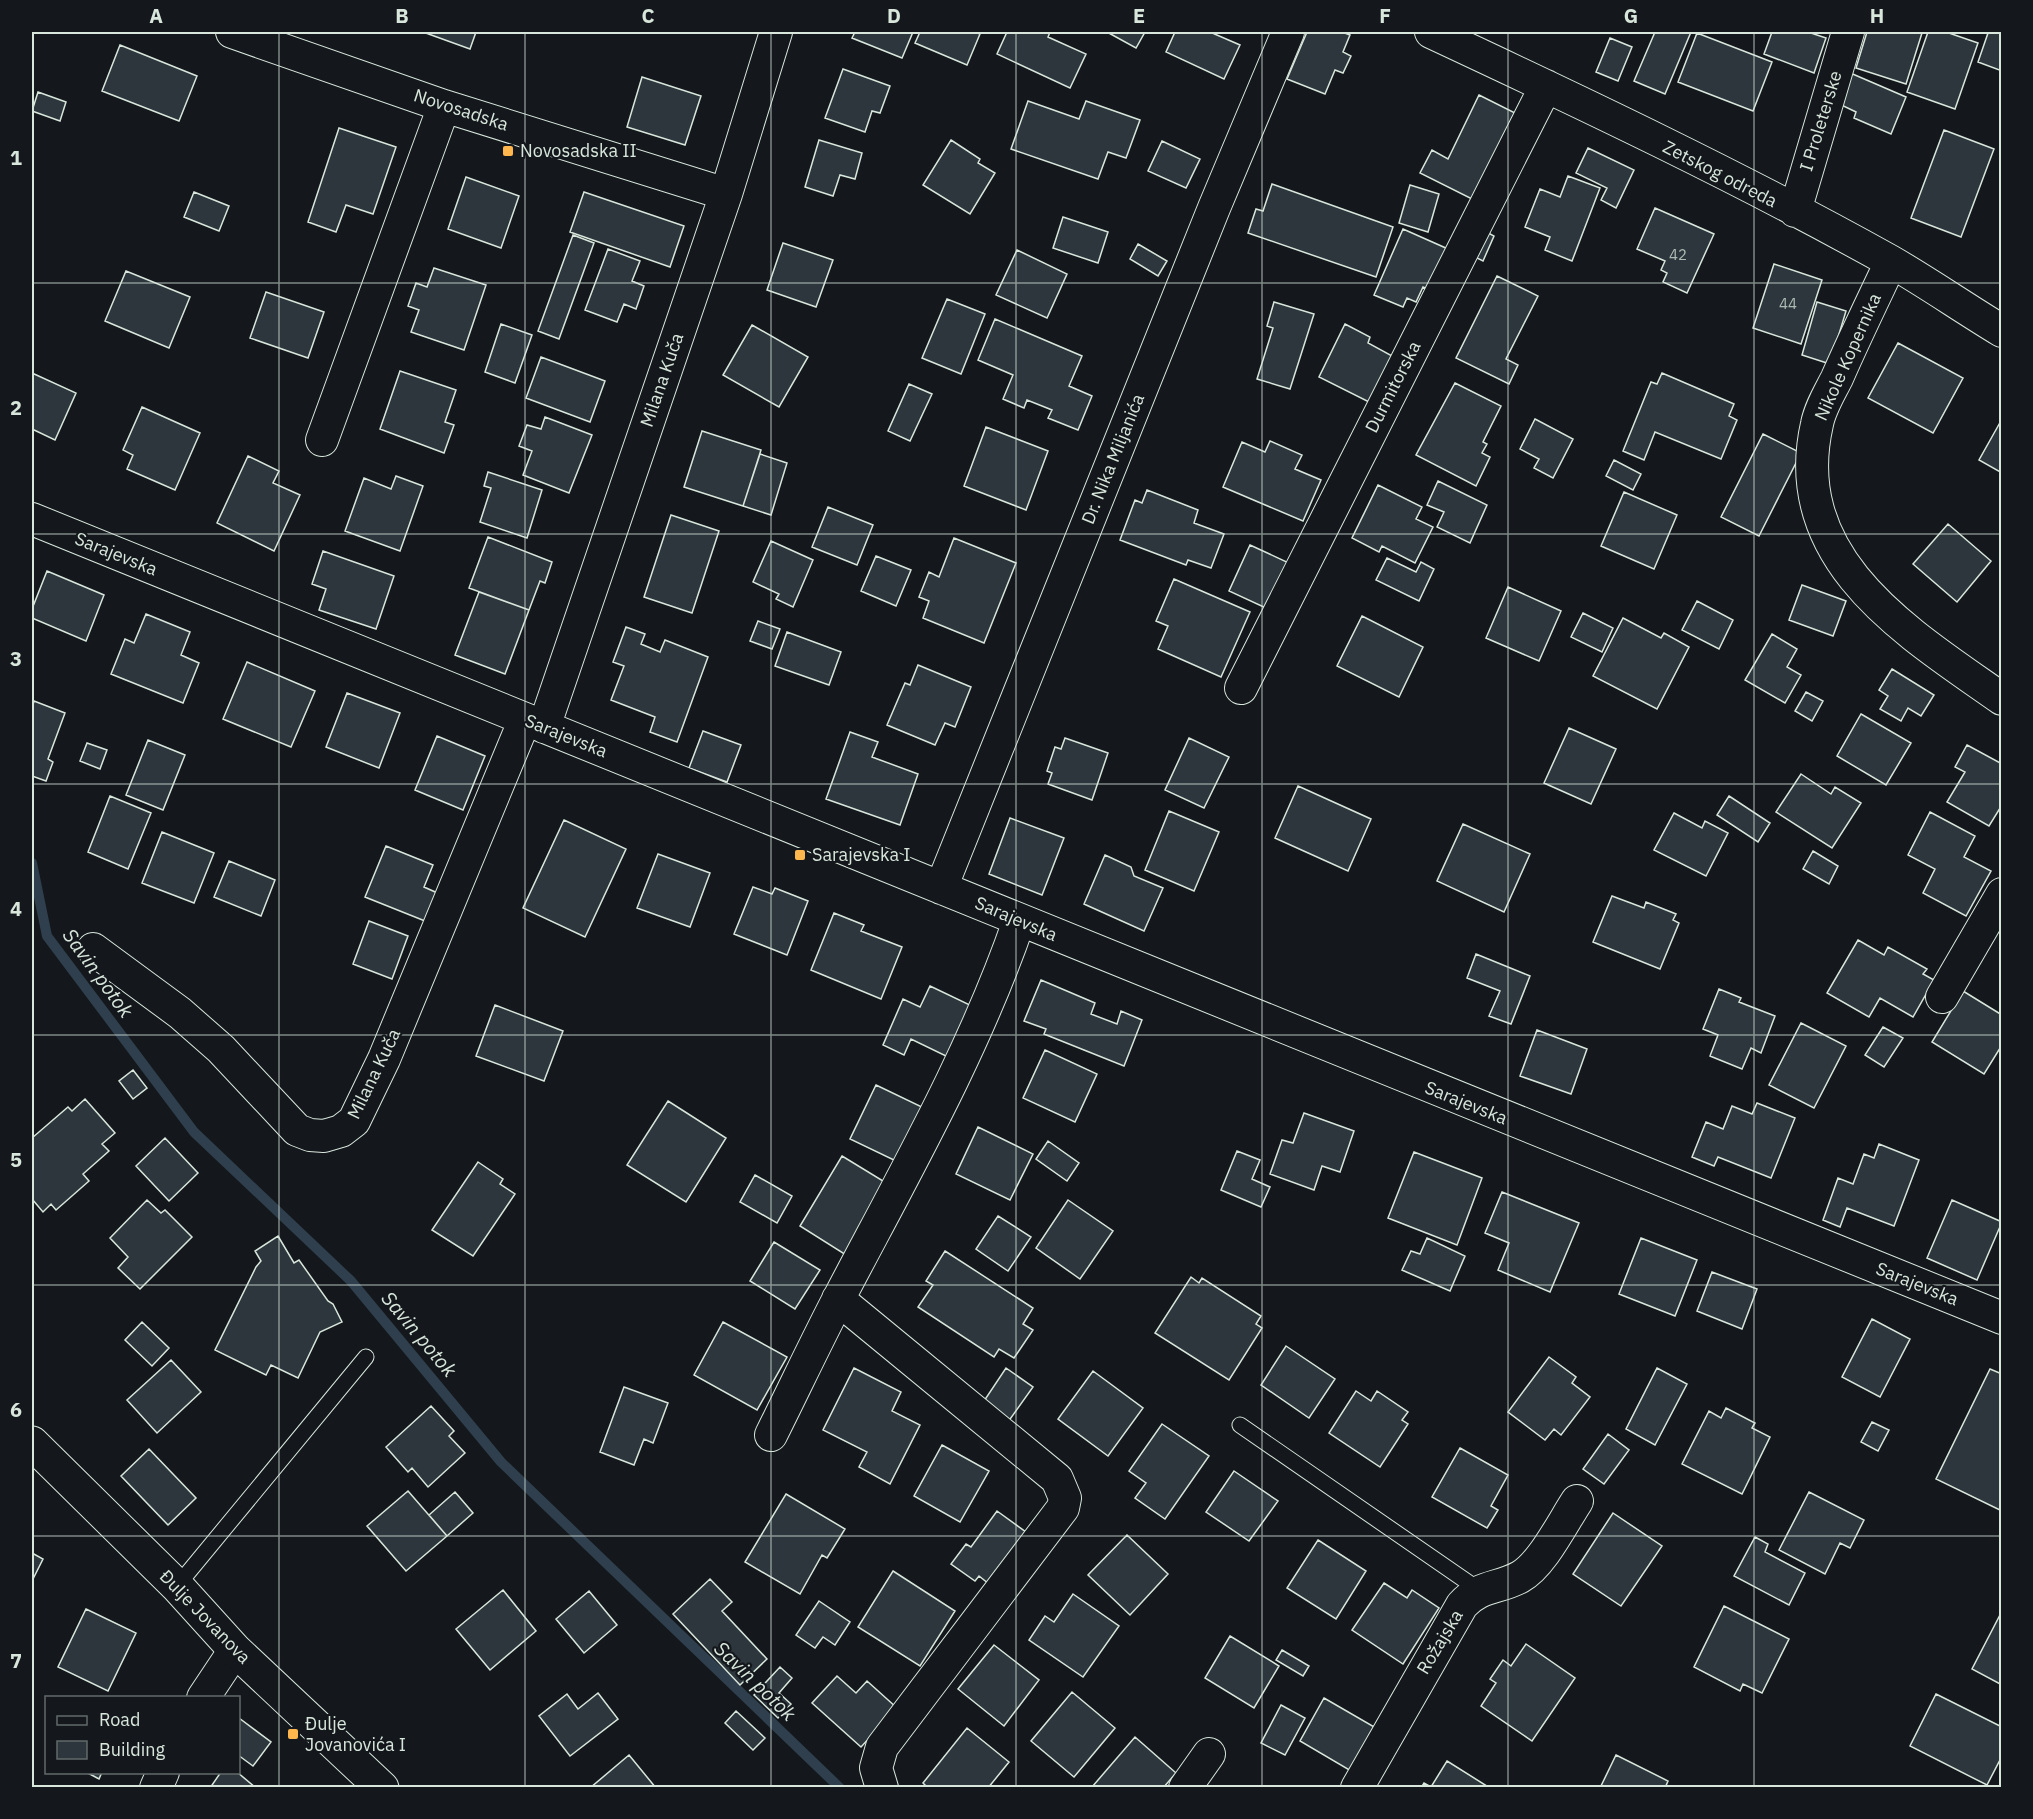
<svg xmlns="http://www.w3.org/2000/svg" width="2033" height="1819" font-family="'IBM Plex Sans',sans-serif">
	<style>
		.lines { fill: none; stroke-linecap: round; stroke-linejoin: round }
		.stream { stroke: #2f3f4d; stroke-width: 10 }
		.building { fill: #2c363c; stroke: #d8e6dc; stroke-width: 1.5 }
		.lane-casing { stroke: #d8e6dc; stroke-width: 17 }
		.street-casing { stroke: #d8e6dc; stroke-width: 34 }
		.secondary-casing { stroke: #d8e6dc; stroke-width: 35 }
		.lane { stroke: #14181c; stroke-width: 15 }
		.street { stroke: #14181c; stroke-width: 32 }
		.secondary { stroke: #14181c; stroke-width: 33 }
		.grid { fill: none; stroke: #d8e6dc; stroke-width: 1.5; stroke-opacity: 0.55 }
		.poi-dot { fill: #ffb74d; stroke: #14181c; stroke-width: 2 }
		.labels { text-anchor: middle; stroke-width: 4.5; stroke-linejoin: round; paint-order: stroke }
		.number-label { font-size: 15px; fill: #adbab4 }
		.street-label { font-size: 18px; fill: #d8e6dc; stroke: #14181c }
		.poi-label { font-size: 18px; fill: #d8e6dc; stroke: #14181c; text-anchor: start }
		.water-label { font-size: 20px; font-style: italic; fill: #d8e6dc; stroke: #14181c }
		.neatline { fill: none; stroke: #d8e6dc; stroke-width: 2 }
		.grid-label { font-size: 20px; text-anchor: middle; font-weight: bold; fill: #d8e6dc }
	</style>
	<rect width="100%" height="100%" fill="#14181c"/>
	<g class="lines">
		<path class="stream" d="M32,863L47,936L194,1132L351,1281L501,1462L840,1788"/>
	</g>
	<path class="building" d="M423,32H476L470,49Z
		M855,32H913L902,58L852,38Z
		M920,32H975L980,34L967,65L915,43Z
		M1007,32H1050L1048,37L1086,54L1070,88L997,54Z
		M1107,32H1145L1136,48Z
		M1175,32H1210L1240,45L1224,79L1166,52Z
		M1307,32H1342L1350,35L1343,52L1351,56L1343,73L1335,70L1325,94L1287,79Z
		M1655,32H1691L1665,94L1634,81Z
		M1772,32H1808L1826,38L1814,73L1764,54Z
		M1867,32L1922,33L1906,84L1856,68Z
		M1928,32H1946L1978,43L1955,109L1907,92Z
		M1983,32H2002V71L1978,62L1988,33Z
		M1697,33L1772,62L1753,111L1678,82Z
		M1610,38L1632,47L1618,81L1596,72Z
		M120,45L197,76L179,121L102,91Z
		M843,69L890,86L880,113L872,111L865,132L825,118Z
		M1848,72L1906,97L1891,134L1854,118L1856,112L1835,102Z
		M642,77L701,96L685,145L627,127Z
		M38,92L66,102L60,121L32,111Z
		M1479,95L1523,117L1480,203L1420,173L1432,150L1448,159Z
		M1028,101L1079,119L1086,101L1140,120L1126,158L1108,152L1098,179L1011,149Z
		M339,128L396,147L373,214L346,205L336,232L308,222Z
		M1944,130L1994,149L1961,237L1911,218Z
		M819,140L862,153L855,179L840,175L833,196L805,187Z
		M951,140L980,159L978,163L995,173L970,214L923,185Z
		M1162,141L1200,159L1186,188L1148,171Z
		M1588,148L1634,170L1616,208L1601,200L1607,188L1576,173Z
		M1568,176L1600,188L1572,261L1545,250L1550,237L1525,227L1540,189L1560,197Z
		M466,177L519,196L501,248L448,229Z
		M1272,184L1393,227L1376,277L1248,233L1256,209L1263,211Z
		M1410,185L1439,194L1428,232L1399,223Z
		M194,192L229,206L219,231L184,217Z
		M584,192L684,226L670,267L570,232Z
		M1655,208L1714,234L1687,293L1663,282L1667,273L1661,270L1665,261L1637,249Z
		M1063,217L1108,232L1098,263L1053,248Z
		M1403,229L1448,249L1430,290L1423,287L1416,302L1407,298L1403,307L1374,295Z
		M1481,229L1494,236L1483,261L1469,254Z
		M573,235L594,243L559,339L538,331Z
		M783,243L833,260L816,307L767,290Z
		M1138,244L1167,261L1158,276L1130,259Z
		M608,249L640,261L632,281L644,286L636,309L624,304L617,322L585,310Z
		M1017,250L1067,274L1047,318L996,295Z
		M1774,264L1822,280L1801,344L1753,328Z
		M434,268L486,285L464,350L411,332L419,310L408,306L416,283L427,287Z
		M126,271L190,297L169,348L105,321Z
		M1497,276L1538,296L1506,359L1518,365L1509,384L1456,358Z
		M266,292L324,312L308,358L250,338Z
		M947,299L985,314L961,374L922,358Z
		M1274,302L1314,314L1290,389L1257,379L1273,328L1267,326Z
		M1817,302L1846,311L1830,364L1802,355Z
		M995,319L1082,356L1069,386L1092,396L1078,430L1048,418L1052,410L1027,400L1024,408L1003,399L1013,375L978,360Z
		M501,324L532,335L515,383L485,372Z
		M1345,324L1370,337L1368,343L1394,357L1371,403L1319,377Z
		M752,325L808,357L779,407L723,375Z
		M1898,343L1963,378L1933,433L1868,398Z
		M541,357L605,381L590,422L526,398Z
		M400,371L456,390L445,422L454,425L444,453L380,429Z
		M32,373L76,393L55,440L32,429Z
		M1662,373L1734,404L1729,416L1737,420L1721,459L1655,432L1644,460L1623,451L1651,382L1657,384Z
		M1455,383L1501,406L1483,442L1487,444L1482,453L1490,457L1476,486L1416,455Z
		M909,384L932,394L910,441L888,431Z
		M142,407L200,433L175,490L127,469L133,455L123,450Z
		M545,417L592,435L569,493L523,475L532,451L519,446L527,425L541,429Z
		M1535,419L1573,439L1553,478L1534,468L1539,459L1520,449Z
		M2002,419V473L1979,460Z
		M986,427L1048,451L1026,510L964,486Z
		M702,431L761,450L743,506L684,487Z
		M1763,434L1801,453L1759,536L1721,517Z
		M1270,441L1302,455L1295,469L1321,480L1303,521L1223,487L1242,442L1265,452Z
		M760,454L787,463L771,515L743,506Z
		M248,456L279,471L273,483L300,495L274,551L217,523Z
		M1614,460L1641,474L1633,490L1606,476Z
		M488,472L542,490L527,538L480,522L491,488L484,486Z
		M396,476L423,486L400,551L345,531L364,478L391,489Z
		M1438,481L1487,505L1470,543L1437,527L1444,512L1427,505Z
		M1378,485L1422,507L1416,519L1433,527L1415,563L1382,546L1379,552L1352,538Z
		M1147,490L1198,510L1194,523L1224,534L1211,568L1188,560L1186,565L1120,540L1135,500L1142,503Z
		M1624,492L1677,515L1654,569L1601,546Z
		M828,507L873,525L857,565L812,547Z
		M671,515L719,531L692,613L644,597Z
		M1948,524L1991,561L1957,602L1913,564Z
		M488,537L552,562L545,583L540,581L529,610L469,588Z
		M954,538L1016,563L984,643L923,618L929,601L919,597L929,572L939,577Z
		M771,541L813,560L793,607L776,599L779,594L753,582Z
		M1250,545L1289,563L1268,609L1229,591Z
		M323,551L394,576L376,629L319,610L326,589L312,584Z
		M876,556L911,570L896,606L861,591Z
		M1387,558L1416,572L1421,562L1434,569L1419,601L1376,580Z
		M47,571L104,595L86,641L32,618V609Z
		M1174,579L1250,612L1221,677L1158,649L1168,626L1156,621Z
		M1802,585L1846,601L1833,636L1789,620Z
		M1508,587L1561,611L1539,661L1486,638Z
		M479,592L529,610L505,674L455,655Z
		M1697,601L1733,620L1719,649L1682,630Z
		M1583,613L1613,628L1602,652L1571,637Z
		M146,614L190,632L181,655L199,663L183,703L111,674L125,639L134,643Z
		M1362,616L1423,647L1399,697L1337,666Z
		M1623,618L1661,638L1664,633L1689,647L1657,709L1593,676Z
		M758,621L780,629L772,649L750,641Z
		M626,627L645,634L641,644L660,652L665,640L708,657L677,742L650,732L655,717L611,700L624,666L613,662Z
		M787,632L841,652L829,685L775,666Z
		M1772,634L1797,649L1787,667L1801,675L1785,703L1745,680Z
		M247,662L315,691L291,747L223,719Z
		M918,665L971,687L955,727L945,723L935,745L887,725L905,683L910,685Z
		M1892,669L1934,695L1921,716L1908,708L1901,721L1880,709L1888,696L1879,690Z
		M1806,692L1823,701L1812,721L1795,711Z
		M347,693L400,713L379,768L326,747Z
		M34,701L65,713L48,759L53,762L46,781L32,776V708Z
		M1861,714L1911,743L1886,785L1837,756Z
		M1569,728L1616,749L1591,804L1544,783Z
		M703,731L741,745L727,782L689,768Z
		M850,732L878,742L872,757L918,774L900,825L826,799Z
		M437,736L485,756L463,810L415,790Z
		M1065,738L1108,753L1092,800L1048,784L1052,773L1047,771L1055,747L1061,749Z
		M1189,738L1229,757L1204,808L1165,790Z
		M148,740L185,755L163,810L126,795Z
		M87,743L107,750L100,769L80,761Z
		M1967,745L2002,764V805L1989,826L1947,802L1965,772L1955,767Z
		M1801,774L1831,794L1835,787L1861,803L1832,848L1776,812Z
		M1298,786L1371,819L1348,871L1275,838Z
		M110,796L151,813L128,869L88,852Z
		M1729,796L1770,823L1758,842L1717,815Z
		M1169,811L1219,832L1194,891L1145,870Z
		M1930,812L1975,836L1964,857L1991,871L1966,916L1923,893L1935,869L1908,855Z
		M1674,813L1702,828L1705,821L1728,833L1706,876L1654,850Z
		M1010,818L1064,838L1042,895L989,874Z
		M564,820L626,849L585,937L523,908Z
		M1463,824L1530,854L1504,912L1437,881Z
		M162,832L214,853L194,903L142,883Z
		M386,846L433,865L424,887L442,895L430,923L365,897Z
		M1813,851L1838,866L1829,884L1803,869Z
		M658,854L710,873L690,927L637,908Z
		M1105,855L1131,867L1134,876L1163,888L1144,931L1084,904Z
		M229,861L275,880L261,916L214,897Z
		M753,887L772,894L775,888L808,901L787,955L734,934Z
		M1612,896L1644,908L1646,902L1676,914L1673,920L1679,923L1660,969L1593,942Z
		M834,913L864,925L861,931L902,947L881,999L811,970Z
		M369,921L408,936L392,979L353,964Z
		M1858,940L1884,955L1888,947L1927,969L1923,974L1934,980L1913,1017L1880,998L1869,1017L1827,993Z
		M1476,954L1530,976L1511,1024L1489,1016L1500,991L1467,978Z
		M1041,980L1095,1003L1091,1014L1117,1024L1121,1011L1142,1020L1124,1066L1044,1034L1046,1029L1024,1021Z
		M930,986L972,1006L948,1057L911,1039L904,1055L883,1045L903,999L920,1007Z
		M1719,989L1741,998L1739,1002L1775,1016L1761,1053L1751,1048L1742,1069L1710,1056L1718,1035L1703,1029Z
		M1963,991L2002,1015V1045L1984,1074L1932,1042Z
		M495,1005L563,1031L544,1081L476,1056Z
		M1801,1023L1846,1046L1814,1108L1769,1085Z
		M1883,1027L1903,1038L1884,1067L1865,1055Z
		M1537,1030L1587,1049L1571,1094L1520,1076Z
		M1045,1050L1097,1074L1075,1122L1023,1098Z
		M133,1070L147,1088L133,1099L119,1081Z
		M876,1085L924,1108L898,1162L850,1139Z
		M85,1099L115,1133L102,1144L109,1151L83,1174L89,1181L56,1210L51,1204L43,1212L32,1199V1138L68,1107L72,1111Z
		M668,1101L726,1138L686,1202L627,1165Z
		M1757,1103L1795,1118L1771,1178L1718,1157L1714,1166L1692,1157L1706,1122L1723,1129L1732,1106L1752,1114Z
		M1304,1113L1354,1131L1340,1172L1322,1166L1314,1190L1270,1174L1282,1140L1293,1143Z
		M978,1127L1033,1154L1010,1200L956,1174Z
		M165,1138L198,1173L169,1201L136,1166Z
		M1048,1141L1079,1163L1067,1181L1036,1159Z
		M1879,1144L1919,1160L1894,1226L1847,1208L1840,1227L1823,1220L1838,1178L1853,1184L1864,1154L1874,1158Z
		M1237,1151L1260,1160L1252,1179L1270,1187L1261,1207L1221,1190Z
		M1414,1152L1482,1178L1457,1245L1388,1218Z
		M842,1156L888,1184L846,1255L800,1226Z
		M478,1162L503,1179L500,1184L515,1194L473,1256L432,1230Z
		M755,1175L792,1196L777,1223L740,1202Z
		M1502,1192L1579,1223L1550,1292L1498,1270L1509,1243L1485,1233Z
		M147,1200L161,1213L165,1210L192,1237L140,1289L118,1268L128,1257L110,1238Z
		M1068,1200L1113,1231L1080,1279L1036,1248Z
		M1952,1200L2002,1222L1977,1280L1927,1258Z
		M998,1216L1031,1237L1008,1271L976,1249Z
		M278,1236L294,1263L299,1260L328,1301L333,1304L342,1322L320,1332L298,1378L271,1365L266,1375L215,1350L256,1267L261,1261L255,1251Z
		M1427,1238L1465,1256L1450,1291L1402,1270L1411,1251L1420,1254Z
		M1641,1238L1697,1260L1675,1316L1619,1294Z
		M774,1242L820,1270L795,1309L750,1281Z
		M945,1251L1033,1308L1023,1324L1033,1330L1014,1358L999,1349L994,1357L918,1307L933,1285L926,1281Z
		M1712,1272L1757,1289L1742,1329L1697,1311Z
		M1191,1277L1199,1283L1202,1278L1261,1316L1256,1324L1262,1328L1229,1380L1155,1333Z
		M1872,1319L1910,1339L1880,1397L1842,1377Z
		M142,1322L169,1348L152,1366L125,1340Z
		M723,1322L787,1357L757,1410L694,1375Z
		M1286,1346L1335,1379L1309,1418L1261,1385Z
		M1549,1357L1576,1377L1572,1383L1590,1397L1561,1435L1554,1429L1545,1440L1508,1412Z
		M171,1360L201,1392L157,1433L127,1400Z
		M854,1368L901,1392L892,1411L920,1425L890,1484L859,1467L867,1452L823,1430Z
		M1006,1368L1033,1387L1008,1422L982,1404Z
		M1657,1368L1687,1384L1655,1445L1626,1429Z
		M1990,1369L2002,1374V1511L1936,1479Z
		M1093,1371L1143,1408L1108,1456L1058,1419Z
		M624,1387L668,1403L653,1443L644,1439L634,1465L600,1452Z
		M1356,1391L1371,1401L1377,1391L1408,1412L1402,1420L1408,1424L1380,1467L1329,1433Z
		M431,1406L454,1431L449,1436L465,1453L428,1487L412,1468L408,1472L386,1447Z
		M1726,1408L1755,1423L1752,1428L1770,1437L1742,1494L1682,1464L1709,1411L1721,1418Z
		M1872,1422L1889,1430L1878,1451L1861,1442Z
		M1162,1424L1209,1456L1165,1519L1135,1498L1146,1483L1129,1471Z
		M1608,1434L1629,1450L1604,1484L1583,1469Z
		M942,1445L989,1471L960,1522L914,1496Z
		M1460,1448L1508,1475L1491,1506L1498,1510L1487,1528L1432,1497Z
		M149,1449L196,1498L168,1525L121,1476Z
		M1234,1471L1278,1501L1249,1541L1206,1512Z
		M408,1491L447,1536L406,1571L367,1526Z
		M455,1492L473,1513L447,1536L429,1515Z
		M1809,1492L1864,1520L1850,1548L1840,1543L1825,1574L1779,1550Z
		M786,1494L845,1529L827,1558L822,1555L800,1594L745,1562Z
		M997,1511L1037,1540L999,1592L979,1576L975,1581L951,1564L966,1544L971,1547Z
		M1613,1513L1662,1546L1621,1606L1573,1574Z
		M1127,1535L1168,1574L1130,1615L1088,1575Z
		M1755,1537L1768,1544L1765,1552L1805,1573L1789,1605L1734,1576Z
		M1318,1540L1366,1571L1336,1619L1287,1588Z
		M32,1553L43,1559L32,1581Z
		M893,1571L955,1611L920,1666L858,1627Z
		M710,1579L732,1602L722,1611L767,1659L740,1685L673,1614Z
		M1384,1583L1407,1598L1412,1590L1439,1608L1403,1664L1352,1630Z
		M503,1590L536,1631L490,1670L456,1629Z
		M589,1591L617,1625L584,1653L556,1619Z
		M1073,1594L1119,1626L1083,1677L1029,1640L1045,1616L1054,1622Z
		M819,1601L850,1622L835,1645L823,1637L815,1648L796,1635Z
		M1724,1606L1789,1639L1762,1693L1743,1684L1740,1691L1694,1667Z
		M86,1609L136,1633L108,1691L58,1667Z
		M2002,1611V1685L1972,1669Z
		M1230,1636L1279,1666L1254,1708L1205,1678Z
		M1526,1644L1575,1678L1532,1741L1481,1706L1496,1683L1490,1679L1503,1660L1511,1666Z
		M994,1645L1039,1680L1004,1726L958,1689Z
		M1282,1650L1309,1666L1303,1676L1276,1660Z
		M780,1667L792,1678L779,1693L791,1704L778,1718L754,1695Z
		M837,1676L856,1693L867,1681L897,1708L861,1747L812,1703Z
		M1072,1692L1115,1728L1074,1777L1031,1741Z
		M598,1693L618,1719L570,1756L539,1716L567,1694L578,1709Z
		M1936,1694L2002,1727V1756L1987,1785L1910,1746Z
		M1324,1698L1376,1728L1351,1771L1300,1741Z
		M1281,1705L1305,1718L1285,1755L1261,1743Z
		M736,1711L765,1738L753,1750L725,1723Z
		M239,1718L271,1742L253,1766L238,1755Z
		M967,1728L1009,1762L988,1788H928L923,1783Z
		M1135,1737L1176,1773L1163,1788L1092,1787Z
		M629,1755L656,1788H590Z
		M1616,1755L1668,1781L1665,1788H1600Z
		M1447,1761L1490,1788H1421L1424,1783L1431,1787Z
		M86,1772H102L99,1779Z
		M221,1772H237L256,1788H210Z"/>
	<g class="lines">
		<defs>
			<path id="lane" d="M1240,1425L1479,1590
				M177,1586L366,1357"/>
			<path id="street" d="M232,32L444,106L726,194
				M1431,32C1585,104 1741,178 1890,261C1928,283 1964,308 2002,331
				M1795,211L1848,32
				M1891,262C1873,300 1854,339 1837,378C1830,392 1820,408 1817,424C1786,560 1907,632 2002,699
				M322,440L444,106
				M32,519C687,788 1344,1054 2002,1318
				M1241,688L1546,86
				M544,727L726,194L776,32
				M941,888L1214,208L1288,32
				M93,949L180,1013L221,1049L297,1130L310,1135L324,1136L341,1131L354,1121L384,1059L525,719
				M1942,997L2002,894
				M838,1299L1057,1479L1065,1498L1063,1508L882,1747L876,1768L882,1788
				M771,1435C794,1389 816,1342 840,1296C904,1174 974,1052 1019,921
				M203,1698L235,1650
				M156,1788L163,1772
				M1185,1788L1209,1754
				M1357,1788L1462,1605C1480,1585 1498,1589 1520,1577C1542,1565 1563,1522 1577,1501"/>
			<path id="secondary" d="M32,1443L177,1586L235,1650L382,1788"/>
		</defs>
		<use href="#lane" class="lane-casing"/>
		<use href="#street" class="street-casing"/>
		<use href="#secondary" class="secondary-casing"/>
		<use href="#lane" class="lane"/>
		<use href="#street" class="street"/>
		<use href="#secondary" class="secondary"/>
	</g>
	<path class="grid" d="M279,32V1788M525,32V1788M771,32V1788M1016,32V1788M1262,32V1788M1508,32V1788M1754,32V1788M32,283H2002M32,534H2002M32,784H2002M32,1035H2002M32,1285H2002M32,1536H2002"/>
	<g class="poi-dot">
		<rect x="502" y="145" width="12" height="12" rx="3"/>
		<rect x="794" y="849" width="12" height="12" rx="3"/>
		<rect x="287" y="1728" width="12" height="12" rx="3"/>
	</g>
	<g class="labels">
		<g class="number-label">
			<text x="1678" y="260">42</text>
			<text x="1788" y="309">44</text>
		</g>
		<g class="street-label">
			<text transform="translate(461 110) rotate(18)" y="6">Novosadska</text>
			<text transform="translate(1821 121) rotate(-73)" y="6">I Proleterske</text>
			<text transform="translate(1720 174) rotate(27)" y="6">Zetskog odreda</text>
			<text transform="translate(1848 357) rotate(-66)" y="6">Nikole Kopernika</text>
			<text transform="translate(662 380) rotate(-71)" y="6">Milana Kuča</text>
			<text transform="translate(1393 387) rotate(-63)" y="6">Durmitorska</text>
			<text transform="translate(1113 459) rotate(-68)" y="6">Dr. Nika Miljanića</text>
			<text transform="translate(116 554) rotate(22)" y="6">Sarajevska</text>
			<text transform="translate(566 736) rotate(22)" y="6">Sarajevska</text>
			<text transform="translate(1016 919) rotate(23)" y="6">Sarajevska</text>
			<text transform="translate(374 1074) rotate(-64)" y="6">Milana Kuča</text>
			<text transform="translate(1466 1103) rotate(22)" y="6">Sarajevska</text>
			<text transform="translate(1917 1284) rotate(22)" y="6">Sarajevska</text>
			<text transform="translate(205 1617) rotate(46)" y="6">Đulje Jovanova</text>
			<text transform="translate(1440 1642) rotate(-59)" y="6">Rožajska</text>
		</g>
		<g class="poi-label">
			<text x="520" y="157">Novosadska II</text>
			<text x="812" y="861">Sarajevska I</text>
			<text x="305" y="1730">Đulje<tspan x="305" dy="21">Jovanovića I</tspan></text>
		</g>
		<g class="water-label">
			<text transform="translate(98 973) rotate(54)" y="7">Savin potok</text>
			<text transform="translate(419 1334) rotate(50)" y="7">Savin potok</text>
			<text transform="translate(755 1681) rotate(44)" y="7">Savin potok</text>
		</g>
	</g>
	<rect width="2033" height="1819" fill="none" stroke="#14181c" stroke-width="66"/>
	<rect x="45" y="1696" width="195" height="78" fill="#14181c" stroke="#626a69" stroke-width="1.5"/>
	<rect x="57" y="1716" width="30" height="9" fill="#14181c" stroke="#626a69" stroke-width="1.5"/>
	<text x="99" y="1726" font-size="18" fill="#d8e6dc">Road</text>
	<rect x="57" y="1741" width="30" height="18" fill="#2c363c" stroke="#626a69" stroke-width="1.5"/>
	<text x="99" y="1756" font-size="18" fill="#d8e6dc">Building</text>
	<rect x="33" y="33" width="1967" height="1753" class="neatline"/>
	<g class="grid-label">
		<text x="156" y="23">A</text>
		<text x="402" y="23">B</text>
		<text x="648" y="23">C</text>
		<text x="894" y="23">D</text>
		<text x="1139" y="23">E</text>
		<text x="1385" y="23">F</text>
		<text x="1631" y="23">G</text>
		<text x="1877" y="23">H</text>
		<text x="16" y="165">1</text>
		<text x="16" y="415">2</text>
		<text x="16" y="666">3</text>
		<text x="16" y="916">4</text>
		<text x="16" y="1167">5</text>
		<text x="16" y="1417">6</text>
		<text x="16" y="1668">7</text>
	</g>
</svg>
